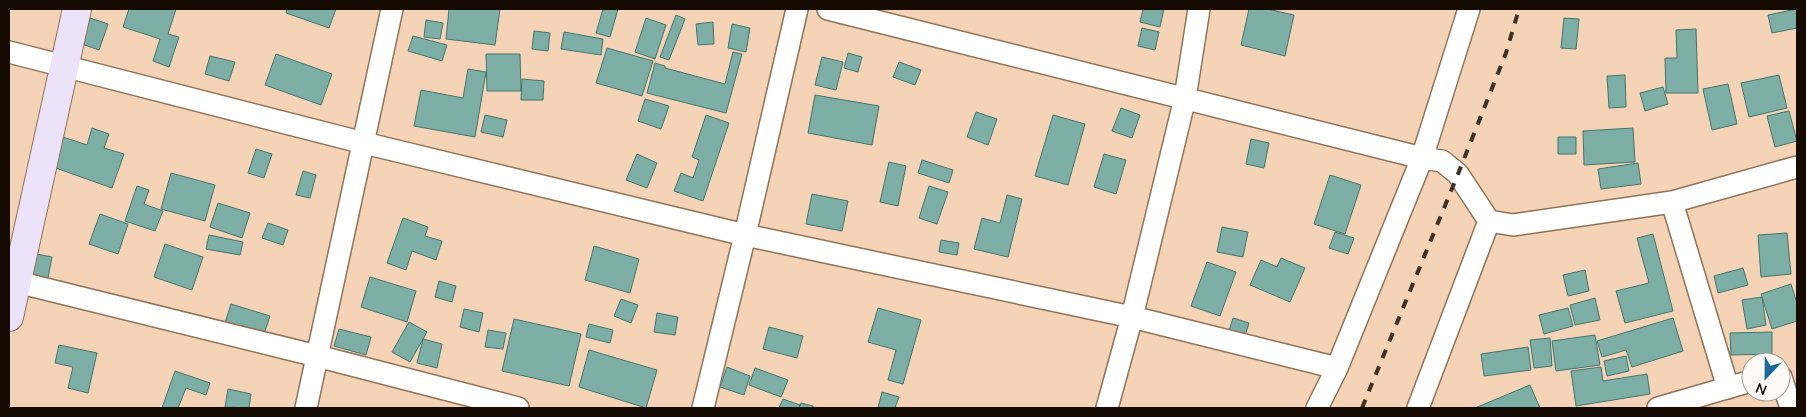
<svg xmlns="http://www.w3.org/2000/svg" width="1806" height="417" font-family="Mulish,sans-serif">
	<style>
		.building { fill: #7dafa6; stroke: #44746c }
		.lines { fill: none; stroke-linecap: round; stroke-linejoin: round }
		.street-casing { stroke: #907257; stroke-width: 24 }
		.secondary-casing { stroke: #907257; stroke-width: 30 }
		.street { stroke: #fff; stroke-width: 21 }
		.secondary { stroke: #ece2fa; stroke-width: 28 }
		.rail { stroke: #403125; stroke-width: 4; stroke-dasharray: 9 9; stroke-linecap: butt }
	</style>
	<rect width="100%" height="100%" fill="#f5d3b6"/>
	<path class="building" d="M129,9H176L168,34L179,37L169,67L153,61L160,39L123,27Z
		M287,9H336L329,28L286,13Z
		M449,9H500L495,45L446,39Z
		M603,9H618L610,37L596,33Z
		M1143,9H1164L1160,27L1140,22Z
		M1249,9H1267L1294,15L1285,56L1241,45Z
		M1797,9V28L1772,33L1768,15Z
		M676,15L685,19L669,60L660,57Z
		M90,18L108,24L99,50L82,44Z
		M646,18L666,25L655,59L635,52Z
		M1564,18L1579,19L1576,49L1561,48Z
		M426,20L443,23L440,39L424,37Z
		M713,22L714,44L698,45L696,24Z
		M732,24L750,28L746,52L728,48Z
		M1142,28L1159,32L1155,50L1138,46Z
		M1696,29L1698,93H1666L1665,58H1677L1676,30Z
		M534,31L550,33L548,51L532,49Z
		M564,32L603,39L601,55L561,49Z
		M413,36L447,45L442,61L408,51Z
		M607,48L653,61L642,96L596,83Z
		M733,52L742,54L726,113L647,93L655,63L665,66V68L725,84Z
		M848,53L862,57L858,72L844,68Z
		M276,54L332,74L321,105L265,85Z
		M486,54H520L521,91H487Z
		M210,56L235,62L229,81L205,74Z
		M822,57L843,62L836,90L815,85Z
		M899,62L921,70L915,85L893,77Z
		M468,69L486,72L475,137L414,126L421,90L463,98Z
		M1625,75L1626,107L1609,108L1607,76Z
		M1779,75L1787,108L1749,117L1741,83Z
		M522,79L544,81L543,100H521Z
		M1728,84L1737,124L1712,130L1703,89Z
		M1663,87L1668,104L1645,111L1640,93Z
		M815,95L879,106L872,145L808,133Z
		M645,99L669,106L661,129L638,121Z
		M1121,108L1140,115L1132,138L1112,131Z
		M1789,111L1797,141L1775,147L1767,116Z
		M976,112L997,119L988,145L967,137Z
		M485,115L507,120L503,137L481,132Z
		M706,115L729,123L703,201L674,191L681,173L693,178L699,160L692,157Z
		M1053,115L1085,124L1068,185L1035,176Z
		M92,128L109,134L104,148L124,154L112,188L53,167L63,137L87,145Z
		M1633,128L1635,162L1584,165L1583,131Z
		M1558,137H1576V154H1558Z
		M1251,139L1269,143L1264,168L1246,164Z
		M256,149L272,154L264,178L248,173Z
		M637,154L657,163L647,188L626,180Z
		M1104,154L1126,160L1116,194L1094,187Z
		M922,160L953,170L949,183L918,173Z
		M889,162L906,166L898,206L880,202Z
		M1638,163L1641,184L1601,189L1598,169Z
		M303,171L316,175L310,198L296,195Z
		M171,173L215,185L205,221L161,209Z
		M1330,175L1361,185L1345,234L1314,224Z
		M137,186L149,190L144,204L163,211L155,231L125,221Z
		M929,186L948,192L937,224L919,218Z
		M812,194L848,201L842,231L806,224Z
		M1007,195L1022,199L1008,257L974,249L982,218L1000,223Z
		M218,203L250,213L242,238L210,227Z
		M100,214L128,224L118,254L89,244Z
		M403,218L428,227L425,236L442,241L436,260L412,251L406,270L387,263Z
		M268,223L288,230L283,245L262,238Z
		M1222,227L1248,232L1243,257L1217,252Z
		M1335,232L1354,238L1348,254L1329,248Z
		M1787,233L1791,274L1761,277L1758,235Z
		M1653,234L1673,311L1625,323L1616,291L1649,283L1637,238Z
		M209,235L243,242L240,255L206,249Z
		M941,240L959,243L957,255L939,252Z
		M165,244L203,257L192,290L154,277Z
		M594,246L639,259L630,293L585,280Z
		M36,254L52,257L48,278L32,275Z
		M1281,258L1305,268L1290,302L1250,285L1261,260L1277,267Z
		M1207,262L1236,272L1220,316L1191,306Z
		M1743,268L1748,285L1718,293L1714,276Z
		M1585,270L1589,291L1568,296L1563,275Z
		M370,277L416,291L407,322L361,307Z
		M439,281L456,286L452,302L435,297Z
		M1791,284L1797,303V321L1772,329L1761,294Z
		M1762,297L1766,325L1747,329L1742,300Z
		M1595,298L1600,320L1575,325L1570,305Z
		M621,299L638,305L631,323L614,316Z
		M231,304L270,316L264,334L225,323Z
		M878,308L921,320L903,384L888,380L896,350L868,342Z
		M1568,308L1573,326L1544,334L1539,315Z
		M464,309L483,313L479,332L460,327Z
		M657,313L678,317L675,335L654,332Z
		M1233,318L1249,323L1245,336L1229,331Z
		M1673,318L1683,351L1632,367L1626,350L1602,357L1597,341Z
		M514,319L581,334L569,386L502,371Z
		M409,322L427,332L410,362L392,352Z
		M589,324L613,330L610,343L586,337Z
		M769,327L803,336L797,358L763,349Z
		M339,329L371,337L366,355L334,346Z
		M488,330L506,333L503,349L485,347Z
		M1772,332V354L1731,355L1730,333Z
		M1595,335L1600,365L1556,371L1552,341Z
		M1550,338L1552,366L1534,368L1530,340Z
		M423,339L442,344L437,368L417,363Z
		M59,345L97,353L88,393L68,388L73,367L55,363Z
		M1528,347L1531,370L1484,376L1481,354Z
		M589,350L657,370L646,408L579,387Z
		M1626,356L1629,371L1607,376L1604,361Z
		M727,367L750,376L744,395L720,387Z
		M1601,367L1603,381L1647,374L1650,394L1576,406L1571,371Z
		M755,368L788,380L781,397L749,385Z
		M175,371L210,383L206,395L186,388L178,408H162Z
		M1530,385L1540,408H1475Z
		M228,389L251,394L249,408L225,407Z
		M882,392L899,397L895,408H878Z
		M783,399L800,405L799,408H779Z
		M801,403L813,406V408H799Z"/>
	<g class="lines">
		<defs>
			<path id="street" d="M828,9L1422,158L1442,161L1458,174L1489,221L1513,225L1672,202L1797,167
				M9,52L364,143L745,235L1132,317L1337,368
				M1672,202L1728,388
				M9,280L317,356L518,408
				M1781,377L1791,408
				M306,408L392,9
				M703,408L745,235L797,9
				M1107,408L1132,317L1185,98L1199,9
				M1317,408L1337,368L1422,158L1469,9
				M1418,408L1489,221
				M1658,408L1751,381"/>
			<path id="secondary" d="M9,317L77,9"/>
		</defs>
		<use href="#street" class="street-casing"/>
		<use href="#secondary" class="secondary-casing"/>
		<use href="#street" class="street"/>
		<use href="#secondary" class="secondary"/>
		<path class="rail" d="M1362,408L1458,174L1506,53L1519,9"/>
	</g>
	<rect width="1806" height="417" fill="none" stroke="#160b03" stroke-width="20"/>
	<g transform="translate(1766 377) rotate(202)"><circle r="24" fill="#fefaf7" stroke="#a19a95"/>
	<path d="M0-4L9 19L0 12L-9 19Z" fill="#19699b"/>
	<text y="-8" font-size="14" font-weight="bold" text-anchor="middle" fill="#160b03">N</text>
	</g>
</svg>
